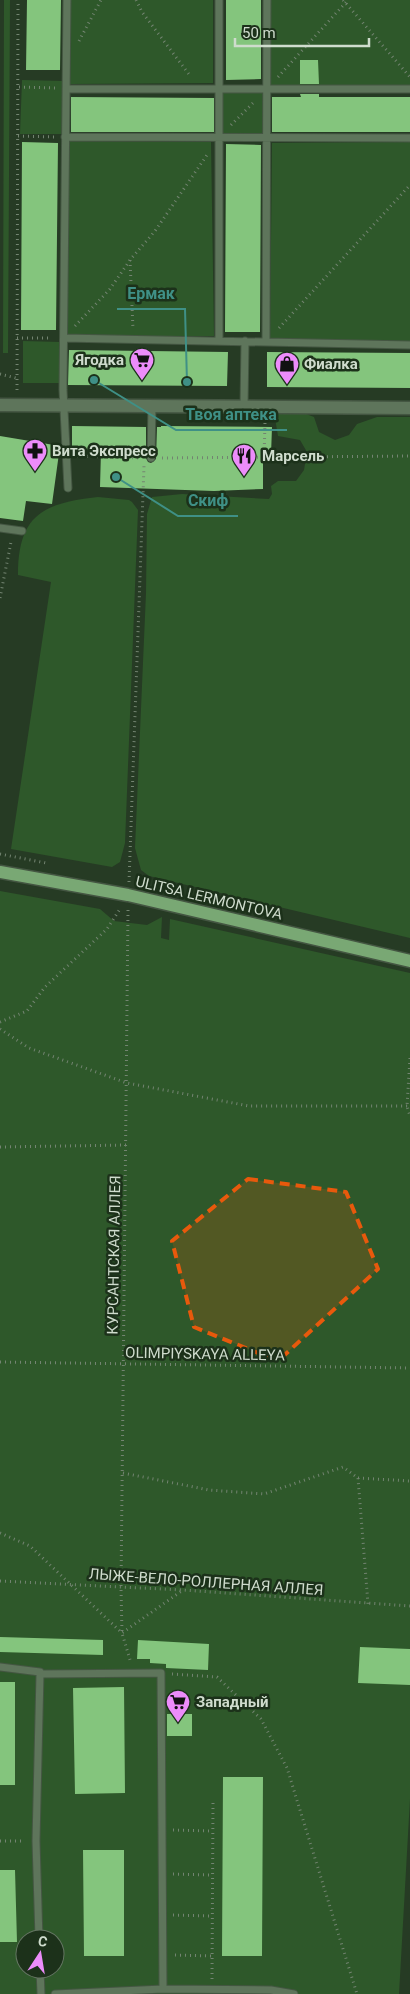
<svg xmlns="http://www.w3.org/2000/svg" width="410" height="1994" font-family="Roboto,sans-serif">
	<style>
		.green { fill: #2e582a; fill-rule: evenodd }
		.building { fill: #84c57d }
		.lines { fill: none; stroke-linecap: round; stroke-linejoin: round }
		.lane-casing { stroke: #445642; stroke-width: 9 }
		.street-casing { stroke: #445642; stroke-width: 15 }
		.primary-casing { stroke: #445642; stroke-width: 15 }
		.path { stroke: #738471; stroke-width: 3; stroke-dasharray: 1 4; stroke-linecap: butt }
		.lane { stroke: #5e755b; stroke-width: 7 }
		.street { stroke: #5e755b; stroke-width: 12 }
		.primary { stroke: #79a874; stroke-width: 12 }
		.marked { fill: #e8590c; fill-opacity: 0.2; stroke: #e8590c; stroke-width: 4; stroke-dasharray: 10 6; stroke-linejoin: round }
		.labels { text-anchor: middle; stroke-width: 5; stroke-linejoin: round; paint-order: stroke }
		.poi-label { font-size: 15px; font-weight: bold; fill: #cfdccd; stroke: #1c311a; text-anchor: start }
		.street-label { font-size: 15px; fill: #cfdccd; stroke: #1c311a }
		.leader { fill: none; stroke: #3f9086; stroke-width: 2 }
		.callout-dot { fill: #3f9086; stroke: #1c311a; stroke-width: 2 }
		.callout-label { font-size: 16px; text-anchor: middle; font-weight: bold; fill: #3f9086; stroke: #1c311a; stroke-width: 5; stroke-linejoin: round; paint-order: stroke }
	</style>
	<rect width="100%" height="100%" fill="#263b24"/>
	<path class="green" d="M4,0H10L8,353H3Z
		M71,0H213V83L70,84Z
		M271,0H410V87H270Z
		M22,80L63,81L62,134H20Z
		M221,90L265,91V135L220,136Z
		M69,141L211,142L214,336L67,337Z
		M410,142V341L270,340L272,143Z
		M23,341L60,342L59,383H23Z
		M279,412H301L314,417L319,432L335,440L349,435L357,424L377,417H410V938L149,876L141,870L135,848L146,593L147,514L152,497L182,494L269,499L272,494L271,486L278,481H296L304,470L307,452L300,440L278,436L275,418Z
		M98,497L129,500L132,502L138,510L125,843L120,862L112,867L11,849L51,582L18,575C18,515 43,503 98,497Z
		M0,891L100,909L114,921L147,925L162,917L161,938L169,940L170,919L410,973V1799L399,1994H0ZM25,1939H55V1969H25Z"/>
	<path class="building" d="M27,0H61L60,70H26Z
		M226,0H261V79L226,80Z
		M300,60H318L319,84H300Z
		M300,94H319V97H410V132H272V97H301Z
		M71,97L214,98V132H71Z
		M22,142L58,143L56,330H21Z
		M226,144L261,145L260,332H225Z
		M69,350L228,352L227,386L68,385Z
		M267,352L410,353V388L267,387Z
		M72,426L146,427V458L148,462L151,463L156,459L157,427H161V426L272,427L271,455H263V489L214,491L100,487L101,450L72,449Z
		M0,436L60,446L52,504L26,501L23,521L0,518Z
		M0,1637L103,1640V1655L0,1652Z
		M138,1640L209,1644L208,1670L166,1668V1664L150,1663V1659H137Z
		M360,1647L410,1649V1685L358,1683Z
		M0,1682H15V1785H0Z
		M124,1687L125,1793L75,1794L73,1688Z
		M167,1714H192V1736H167Z
		M223,1777H263L262,1956H222Z
		M83,1850H124V1956H84Z
		M0,1870H15L17,1942H0Z"/>
	<g class="lines">
		<defs>
			<path id="lane" d="M67,0L63,390L68,488
				M219,0V341
				M66,89H410
				M65,137L410,138
				M64,338L410,345
				M266,342L267,0
				M244,407L245,341
				M151,458L152,406
				M0,528L22,531
				M0,1667L40,1672V1674L161,1673L163,1989
				M39,1939L36,1841L40,1674
				M40,1969L41,1994
				M55,1994L163,1989L271,1990L294,1994"/>
			<path id="street" d="M0,405L410,408"/>
			<path id="primary" d="M0,872L128,895L410,961"/>
		</defs>
		<use href="#lane" class="lane-casing"/>
		<use href="#street" class="street-casing"/>
		<use href="#primary" class="primary-casing"/>
		<path class="path" d="M136,0L142,12L191,77
			M343,0L410,77
			M79,41L101,0
			M278,77L348,0
			M19,87L56,88
			M231,125L255,101
			M18,136L55,137
			M130,260L133,329
			M75,326L110,289L130,260L155,231L207,155
			M279,328L410,185
			M17,338H52
			M0,374L16,378
			M17,390L18,0
			M77,456L141,458
			M162,458L410,456
			M264,459L265,422
			M0,598L11,542
			M0,854L46,863
			M129,882L144,466
			M128,910L121,1588L122,1633L131,1663
			M0,1022L27,1011L45,987L107,929L120,909
			M0,1029L29,1048L127,1083L249,1106H410
			M410,1058L407,1106L410,1116
			M0,1147L126,1145
			M0,1362L410,1368
			M123,1473L209,1490L264,1494L343,1467L358,1478L368,1604
			M358,1478L410,1481
			M0,1533L30,1546L122,1633L183,1590
			M0,1581L183,1590L410,1606
			M172,1674L217,1677L261,1719L287,1768L357,1994
			M173,1830L213,1831
			M0,1841H24
			M173,1874L212,1875
			M173,1915L212,1916
			M175,1955L212,1956
			M212,1979L213,1802"/>
		<use href="#lane" class="lane"/>
		<use href="#street" class="street"/>
		<use href="#primary" class="primary"/>
	</g>
	<path class="marked" d="M248,1179L346,1192L378,1269L278,1361L194,1327L172,1241Z"/>
	<defs>
		<symbol id="supermarket-pin" viewBox="-11 -11 22 30"><path d="M0 17L-7.5 6A9.5 9.5 0 1 1 7.5 6Z" fill="#ec8cfa" stroke="#1c311a"/><path d="M-6-5.5h2.5l.6 2H6L4.5 2H-2.5L-4.4-4H-6ZM-1.5 3.2a1.3 1.3 0 1 0 .1 0ZM3 3.2a1.3 1.3 0 1 0 .1 0Z" fill="#111"/></symbol>
		<symbol id="shop-pin" viewBox="-11 -11 22 30"><path d="M0 17L-7.5 6A9.5 9.5 0 1 1 7.5 6Z" fill="#ec8cfa" stroke="#1c311a"/><path d="M-5-2.5h2.3a2.7 3.5 0 0 1 5.4 0H5L5.5 6h-11ZM-1.5-2.5h3a1.5 2.3 0 0 0-3 0Z" fill="#111"/></symbol>
		<symbol id="pharmacy-pin" viewBox="-11 -11 22 30"><path d="M0 17L-7.5 6A9.5 9.5 0 1 1 7.5 6Z" fill="#ec8cfa" stroke="#1c311a"/><path d="M-2-6h4v4h4v4h-4v4h-4v-4h-4v-4h4Z" fill="#111"/></symbol>
		<symbol id="restaurant-pin" viewBox="-11 -11 22 30"><path d="M0 17L-7.5 6A9.5 9.5 0 1 1 7.5 6Z" fill="#ec8cfa" stroke="#1c311a"/><path d="M-5-6h1v4h1v-4h1v4h1v-4h1v5L-1.5 .5V6h-2V.5L-5-1ZM5-6V6H3V1.5H1.5Q1.5-4 5-6Z" fill="#111"/></symbol>
	</defs>
	<g fill-rule="evenodd">
		<use href="#supermarket-pin" x="128" y="346" width="28" height="38"/>
		<use href="#shop-pin" x="273" y="350" width="28" height="38"/>
		<use href="#pharmacy-pin" x="21" y="437" width="28" height="38"/>
		<use href="#restaurant-pin" x="230" y="442" width="28" height="38"/>
		<use href="#supermarket-pin" x="164" y="1688" width="28" height="38"/>
	</g>
	<g class="labels">
		<g class="poi-label">
			<text x="124" y="365" text-anchor="end">Ягодка</text>
			<text x="304" y="369">Фиалка</text>
			<text x="52" y="456">Вита Экспресс</text>
			<text x="262" y="461">Марсель</text>
			<text x="196" y="1707">Западный</text>
		</g>
		<g class="street-label">
			<text transform="translate(209 898) rotate(13)" y="5">ULITSA LERMONTOVA</text>
			<text transform="translate(114 1255) rotate(-89)" y="5">КУРСАНТСКАЯ АЛЛЕЯ</text>
			<text transform="translate(205 1354) rotate(1)" y="5">OLIMPIYSKAYA ALLEYA</text>
			<text transform="translate(206 1582) rotate(4)" y="5">ЛЫЖЕ-ВЕЛО-РОЛЛЕРНАЯ АЛЛЕЯ</text>
		</g>
	</g>
	<path class="leader" d="M187 382L185 309H117M94 380L176 430H287M116 477L178 516H238"/>
	<g class="callout-dot">
		<circle cx="187" cy="382" r="5"/>
		<circle cx="94" cy="380" r="5"/>
		<circle cx="116" cy="477" r="5"/>
	</g>
	<g class="callout-label">
		<text x="151" y="299">Ермак</text>
		<text x="231" y="420">Твоя аптека</text>
		<text x="208" y="506">Скиф</text>
	</g>
	<g transform="translate(40 1954) rotate(12)"><circle r="24" fill="#1c311a" stroke="#647562"/>
	<path d="M0-4L9 19L0 12L-9 19Z" fill="#ec8cfa"/>
	<text y="-8" font-size="14" font-weight="bold" text-anchor="middle" fill="#cfdccd">С</text>
	</g>
	<path d="M235 38v8h134v-8" fill="none" stroke="#cfdccd" stroke-width="2.5"/>
	<text x="242" y="38" font-size="15" fill="#cfdccd" stroke="#1c311a" stroke-width="4" paint-order="stroke">50 m</text>
</svg>
